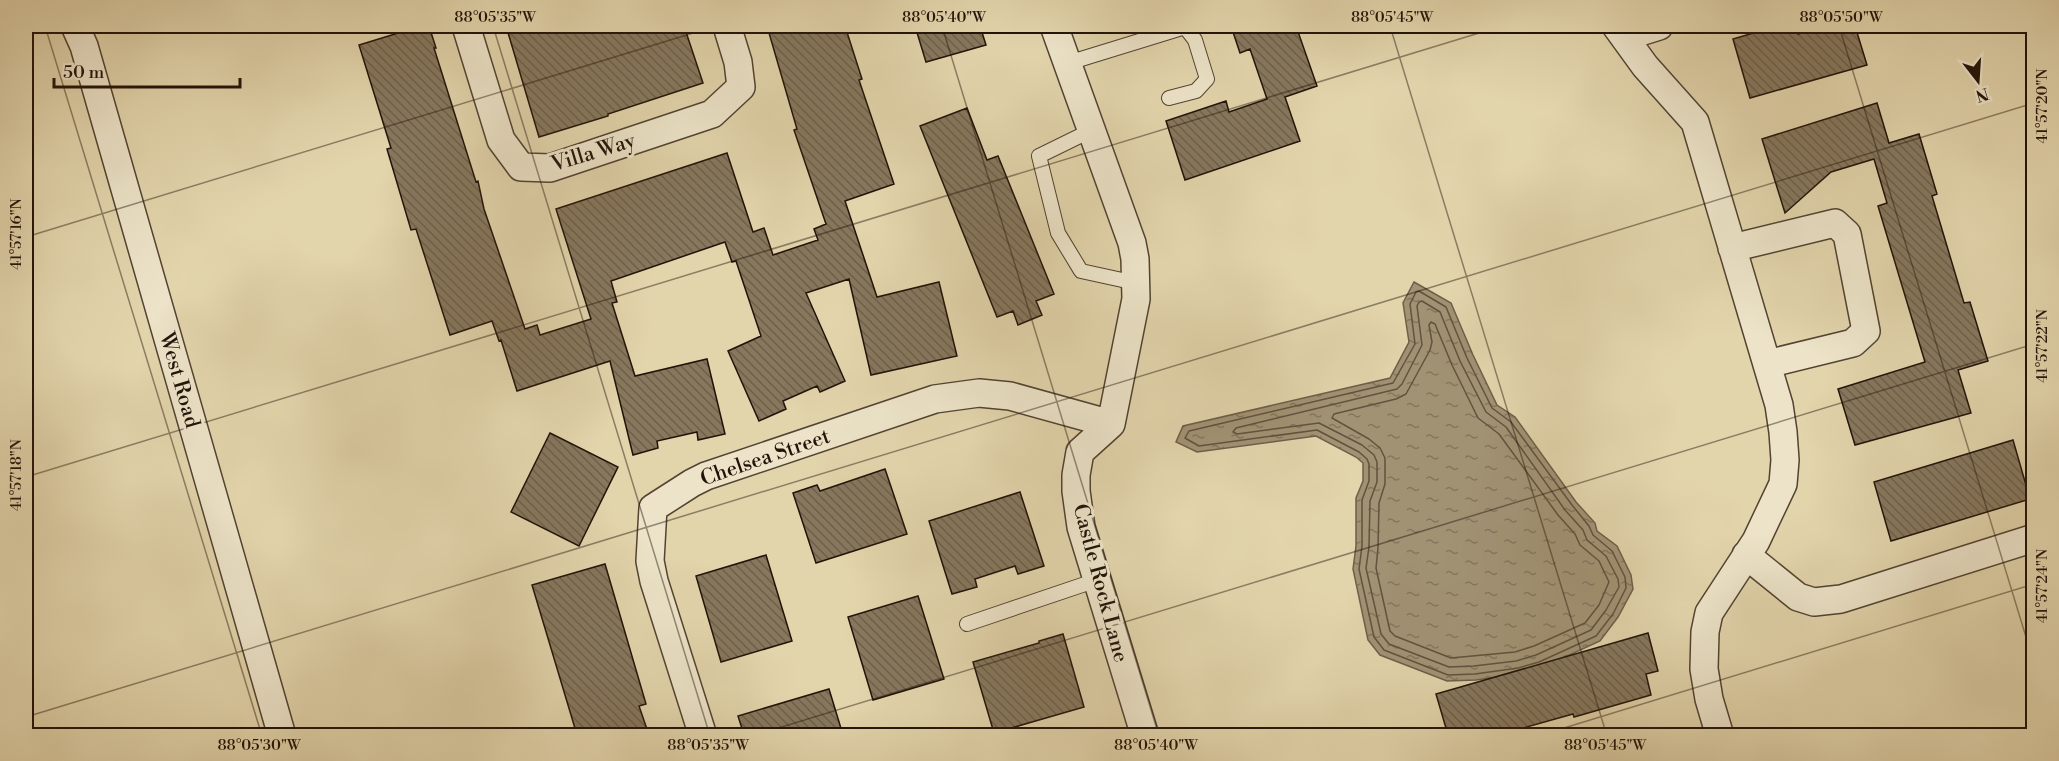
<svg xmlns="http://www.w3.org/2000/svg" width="2059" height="761" font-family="'Libre Bodoni',serif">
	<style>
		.water { fill: url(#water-ripples); stroke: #6e5f49; stroke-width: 1.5 }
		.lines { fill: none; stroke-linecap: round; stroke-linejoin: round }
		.shore { stroke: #62523e; stroke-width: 1.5 }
		.building { fill: url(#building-back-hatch); stroke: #221309; stroke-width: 1.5 }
		.lane-casing { stroke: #524332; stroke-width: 16 }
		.street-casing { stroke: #524332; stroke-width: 30 }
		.lane { stroke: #ece3c8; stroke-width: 14 }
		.street { stroke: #ece3c8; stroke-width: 27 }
		.ticks { fill: none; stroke: #221309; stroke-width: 1.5; stroke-opacity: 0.45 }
		.labels { text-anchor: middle; stroke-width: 6; stroke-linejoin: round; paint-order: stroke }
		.street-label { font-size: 21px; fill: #221309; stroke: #ece3c8 }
		.neatline { fill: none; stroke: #221309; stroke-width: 2 }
		.ticks-label { font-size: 15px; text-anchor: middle; fill: #221309 }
	</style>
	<defs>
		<pattern id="water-ripples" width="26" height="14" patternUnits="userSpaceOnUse" patternTransform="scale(1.5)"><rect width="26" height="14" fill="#a19274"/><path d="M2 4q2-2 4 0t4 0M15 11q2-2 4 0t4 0" fill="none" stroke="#83765d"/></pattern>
		<pattern id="building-back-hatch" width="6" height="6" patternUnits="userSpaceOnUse" patternTransform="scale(1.5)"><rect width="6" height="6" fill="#86775d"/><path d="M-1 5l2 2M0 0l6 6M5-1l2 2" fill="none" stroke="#6d604b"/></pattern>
	</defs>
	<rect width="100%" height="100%" fill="#e2d4ab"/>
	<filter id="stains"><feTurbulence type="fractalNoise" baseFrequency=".00333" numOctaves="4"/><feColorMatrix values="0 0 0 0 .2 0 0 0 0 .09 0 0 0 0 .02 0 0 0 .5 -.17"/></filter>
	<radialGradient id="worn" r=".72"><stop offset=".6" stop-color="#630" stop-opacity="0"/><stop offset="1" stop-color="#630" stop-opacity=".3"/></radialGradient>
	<path class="water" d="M1414,282L1451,303L1473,355L1497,405L1515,417L1576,502L1595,523L1597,531L1617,546L1631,575L1633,589L1618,617L1600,641L1541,668L1519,674L1476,680L1447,681L1380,655L1368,640L1353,569L1356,546V498L1363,481V463L1356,457L1316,436L1197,452L1176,442L1183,426L1390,378L1409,342L1403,303Z"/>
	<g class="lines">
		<path class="shore" d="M1419,291L1446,307L1467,358L1492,408L1511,422L1572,505L1589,526L1593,535L1612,551L1625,577L1626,588L1613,614L1596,636L1539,662L1518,668L1475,674L1448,675L1384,650L1374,637L1359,569L1362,546V500L1369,481V464L1367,459L1359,452L1317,430L1199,446L1185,438L1189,431L1393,383L1415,344L1410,304L1416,292Z
			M1422,301L1440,312L1460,361L1486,412L1506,427L1565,510L1583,530L1587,540L1606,556L1618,579L1619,587L1606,610L1591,630L1536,655L1516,661L1474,666L1449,667L1389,644L1381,634L1366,568L1369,547L1370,501L1377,482V462L1374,455L1362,445L1319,423L1237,434L1233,432L1236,428L1397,389L1402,384L1422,345L1417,306L1419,302Z
			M1431,322L1435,324L1452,365L1478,418L1499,434L1558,515L1575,534L1580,545L1599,561L1609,582L1599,605L1585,623L1534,646L1515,652L1451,658L1395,636L1390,631L1376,568L1378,548L1379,503L1385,484V458L1380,448L1369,439L1332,418L1334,414L1396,399L1406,394L1430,350L1432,342L1429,325Z"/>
	</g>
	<path class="building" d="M421,26H429L436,48H434L476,182L478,181L484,209L525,329L537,325L540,335L591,319L556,209L727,153L753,232L764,228L773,255L818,240L814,229L826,224L794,130L797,129L767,26H845L862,79L859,80L894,184L845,201L877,297L939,282L957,356L871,375L849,279L806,293L845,381L820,392L817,386L783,401L786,409L759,421L728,351L761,336L736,261L732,262L725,242L611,281L617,302L612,303L635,376L707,359L725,434L698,440L697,432L657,441L658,448L633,455L610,361L517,391L501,340L499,341L492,321L450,335L416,229L411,230L387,149L391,148L359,45Z
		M506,26H684L703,83L608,114V116L539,137Z
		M915,26H980L986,45L926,62Z
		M1231,26H1296L1317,86L1285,97L1300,141L1185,180L1166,121L1226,101L1229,112L1267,99L1250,49L1240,53Z
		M1777,26H1795L1798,34L1826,26H1855L1867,65L1750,98L1733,39Z
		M1877,103L1889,143L1919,134L1937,194L1932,196L1964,303L1970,302L1988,361L1958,370L1971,413L1855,445L1838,389L1925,362L1878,206L1887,203L1874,159L1831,172L1785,213L1762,139Z
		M967,108L987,160L998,156L1054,294L1036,301L1042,315L1018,325L1013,311L997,317L920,126Z
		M550,433L618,467L579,546L511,512Z
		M2013,440L2030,499L1891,541L1874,482Z
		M885,469L907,534L816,563L793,493L817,485L820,491Z
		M1020,492L1044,566L1018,574L1015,566L975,579L977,587L952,594L929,521Z
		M766,555L792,641L721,662L696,576Z
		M605,564L646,704L639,706L649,735H577L532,585Z
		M918,596L944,679L873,700L848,617Z
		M1648,633L1658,671L1646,674L1651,695L1574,717L1573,714L1498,735H1448L1436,694Z
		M1063,634L1084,707L994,733L973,662L1039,643V641Z
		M829,689L843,735H744L738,716Z"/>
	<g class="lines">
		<defs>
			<path id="lane" d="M1068,63L1185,27L1195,40L1207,79L1196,91L1169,98
				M1092,130L1039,156L1058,233L1081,271L1136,283
				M967,624L1097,580"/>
			<path id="street" d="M75,26L84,46L282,736
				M466,26L501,140L521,167L550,168L712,114L741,87L738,62L727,26
				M1054,26L1132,243L1135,259L1136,299L1111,424L1080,452L1076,475V491L1081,527L1145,736
				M1616,26L1645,66L1695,122L1779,405L1783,432L1785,460L1783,484L1756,541L1709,613L1705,632L1704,669L1709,699L1720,736
				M1624,37L1659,26
				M1732,248L1835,223L1847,234L1866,331L1853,343L1767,364
				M1746,555L1798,597L1814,602L1841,599L2034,538
				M703,736L654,581L650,561L653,508L692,483L706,476L935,399L979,393L1010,396L1111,424"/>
		</defs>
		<use href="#lane" class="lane-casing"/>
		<use href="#street" class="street-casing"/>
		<use href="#lane" class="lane"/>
		<use href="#street" class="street"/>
	</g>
	<path class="ticks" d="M45,26L262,736M493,26L710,736M942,26L1159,736M1390,26L1607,736M1839,26L2034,663M26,237L716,26M26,477L1502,26M26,717L2034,103M752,736L2034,344M1538,736L2034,584"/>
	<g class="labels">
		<g class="street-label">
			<text transform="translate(593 152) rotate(-17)" y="7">Villa Way</text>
			<text transform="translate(180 380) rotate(74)" y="7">West Road</text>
			<text transform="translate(765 457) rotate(-19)" y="7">Chelsea Street</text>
			<text transform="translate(1101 583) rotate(75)" y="7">Castle Rock Lane</text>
		</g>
	</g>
	<rect width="2059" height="761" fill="none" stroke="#e2d4ab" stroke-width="66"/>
	<g transform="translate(1978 81) rotate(163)" stroke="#ece3c8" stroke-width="4.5" paint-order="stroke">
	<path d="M0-4.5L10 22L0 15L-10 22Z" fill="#221309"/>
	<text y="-9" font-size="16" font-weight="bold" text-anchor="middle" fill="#221309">N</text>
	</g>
	<path d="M54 78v9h186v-9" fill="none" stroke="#221309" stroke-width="3"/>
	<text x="63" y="78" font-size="18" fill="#221309" stroke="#ece3c8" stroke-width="4.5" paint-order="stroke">50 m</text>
	<rect x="33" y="33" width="1993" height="695" class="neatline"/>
	<g class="ticks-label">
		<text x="495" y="22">88°05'35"W</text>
		<text x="944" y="22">88°05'40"W</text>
		<text x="1392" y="22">88°05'45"W</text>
		<text x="1841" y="22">88°05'50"W</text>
		<text transform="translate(2042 106) rotate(-90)" y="5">41°57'20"N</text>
		<text transform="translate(16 234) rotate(-90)" y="5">41°57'16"N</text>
		<text transform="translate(2042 346) rotate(-90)" y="5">41°57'22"N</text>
		<text transform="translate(16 475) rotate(-90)" y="5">41°57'18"N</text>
		<text transform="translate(2042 586) rotate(-90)" y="5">41°57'24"N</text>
		<text x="259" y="750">88°05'30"W</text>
		<text x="708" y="750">88°05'35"W</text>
		<text x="1156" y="750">88°05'40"W</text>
		<text x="1605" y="750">88°05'45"W</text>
	</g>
	<rect width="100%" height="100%" filter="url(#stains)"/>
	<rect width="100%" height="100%" fill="url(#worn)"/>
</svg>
